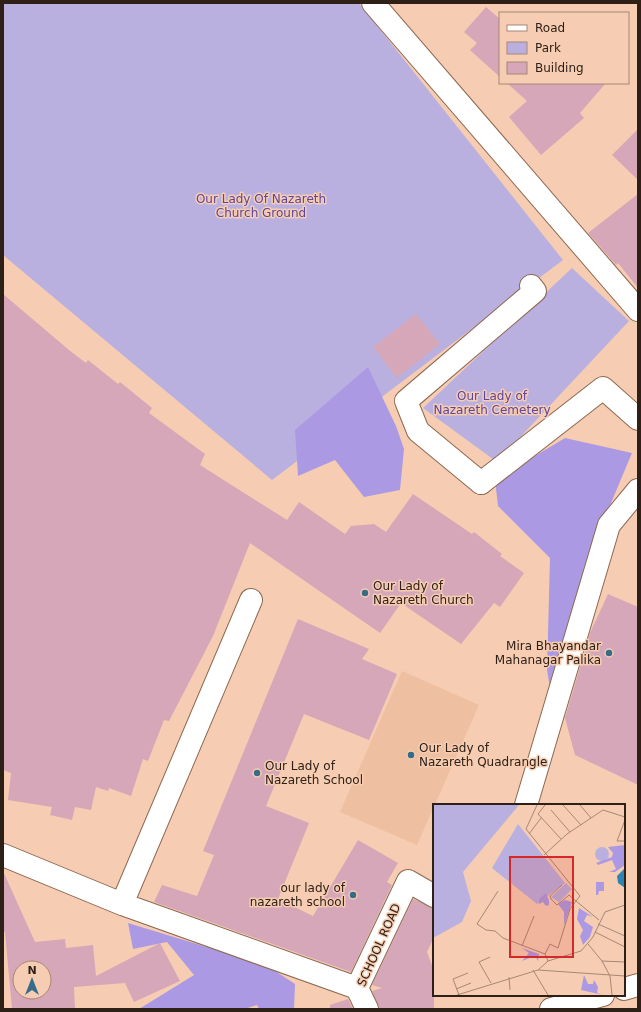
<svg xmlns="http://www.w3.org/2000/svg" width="641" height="1012" font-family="'DejaVu Sans',sans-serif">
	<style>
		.built { fill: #eebfa0 }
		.green { fill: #bab0df }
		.forest { fill: #ab9ae3 }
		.building { fill: #d5a7b8; fill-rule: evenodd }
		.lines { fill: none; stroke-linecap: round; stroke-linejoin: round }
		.pedestrian-casing { stroke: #8d6851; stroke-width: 24 }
		.minor-casing { stroke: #8d6851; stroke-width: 24 }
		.tertiary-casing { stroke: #8d6851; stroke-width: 24 }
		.pedestrian { stroke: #fff; stroke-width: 22 }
		.minor { stroke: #fff; stroke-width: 22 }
		.tertiary { stroke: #fff; stroke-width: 22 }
		.poi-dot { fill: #376b88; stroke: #f6cdb2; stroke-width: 1.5 }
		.labels { text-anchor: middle; stroke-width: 3; stroke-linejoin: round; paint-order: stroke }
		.park-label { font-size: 12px; fill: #5e449a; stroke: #f6cdb2 }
		.poi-label { font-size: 12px; fill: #2f2017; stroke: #f6cdb2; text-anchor: start }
		.street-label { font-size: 12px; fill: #2f2017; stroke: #f6cdb2 }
		.inset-road { fill: none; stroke: #a68874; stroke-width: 1 }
		.view { fill: #d62828; fill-opacity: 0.15; stroke: #d62828; stroke-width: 2 }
		.inset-edge { fill: none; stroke: #2f2017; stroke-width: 2 }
	</style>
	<rect width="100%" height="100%" fill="#f6cdb2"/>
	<path class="built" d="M402,671L479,705L417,845L340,812Z"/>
	<path class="green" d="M3,3H359L563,260L272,480L3,255Z
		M572,268L629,321L497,462L423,408Z"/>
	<path class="forest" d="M368,367L396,426L404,449L400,490L364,497L335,460L298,476L295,430Z
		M565,438L632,453L585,565L550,688L547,670L550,558L498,506L495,480Z
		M128,923L266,965L295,984L294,1009H259L257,1005L245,1009H139L194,975L167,942L133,949Z"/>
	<path class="building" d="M486,7L500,19V77L470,50L477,43L464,32Z
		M507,83H606L580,113L584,118L541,155L509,117L527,101Z
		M638,129V180L612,155Z
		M638,194V288L618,263L616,265L588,233Z
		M3,294L69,350L86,363L88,360L118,384L120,382L152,408L149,413L205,454L200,465L287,520L299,502L345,534L351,526L374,524L386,532L413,494L472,534L474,532L502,554L500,556L524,573L500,607L494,603L461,644L401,603L380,633L250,543L213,636L169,721L164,720L148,761L143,759L131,796L109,788L108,791L96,787L91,810L75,807L72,820L50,815L52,807L8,800L11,773L3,770Z
		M416,314L440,344L397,378L373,347Z
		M608,594L638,607V785L575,755L565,718L590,633Z
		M298,619L369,649L362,659L397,674L369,740L304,714L266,806L309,823L278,899L313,916L358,840L398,863L387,882L392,885L351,972L154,902L162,885L197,896L214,855L203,851Z
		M3,871L35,942L65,939L66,948L93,945L96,976L160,943L180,981L134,1002L125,983L74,987L75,1009H12L5,932L3,933ZM20,968H44V992H20Z
		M413,899L434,908V937L427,952L434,971V1009H379L372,991L382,988L372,985Z
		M348,999L353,1009H330V1005Z"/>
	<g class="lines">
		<defs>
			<path id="pedestrian" d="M481,483L418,431L406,401L535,291L531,286"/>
			<path id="minor" d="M373,3L638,310
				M481,483L603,388L638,419
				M526,805L609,525L638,490
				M3,855L122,904L357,988
				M122,904L251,600
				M367,1009L357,988L408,881L434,896"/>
			<path id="tertiary" d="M624,989L638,985
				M551,1009L603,995"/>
		</defs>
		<use href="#pedestrian" class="pedestrian-casing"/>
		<use href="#minor" class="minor-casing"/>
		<use href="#tertiary" class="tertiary-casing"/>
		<use href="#pedestrian" class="pedestrian"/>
		<use href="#minor" class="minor"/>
		<use href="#tertiary" class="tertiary"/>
	</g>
	<g class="poi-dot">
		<circle cx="365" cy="593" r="4"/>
		<circle cx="609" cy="653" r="4"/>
		<circle cx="411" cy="755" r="4"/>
		<circle cx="257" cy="773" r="4"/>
		<circle cx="353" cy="895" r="4"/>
	</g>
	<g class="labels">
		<g class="park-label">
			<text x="261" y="203">Our Lady Of Nazareth<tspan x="261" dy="14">Church Ground</tspan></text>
			<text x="492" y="400">Our Lady of<tspan x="492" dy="14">Nazareth Cemetery</tspan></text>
		</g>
		<g class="poi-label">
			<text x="373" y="590">Our Lady of<tspan x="373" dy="14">Nazareth Church</tspan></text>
			<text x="601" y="650" text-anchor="end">Mira Bhayandar<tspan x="601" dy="14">Mahanagar Palika</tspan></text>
			<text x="419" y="752">Our Lady of<tspan x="419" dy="14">Nazareth Quadrangle</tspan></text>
			<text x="265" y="770">Our Lady of<tspan x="265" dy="14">Nazareth School</tspan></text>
			<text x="345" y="892" text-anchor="end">our lady of<tspan x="345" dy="14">nazareth school</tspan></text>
		</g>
		<g class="street-label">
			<text transform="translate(379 945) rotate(-66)" y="4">SCHOOL ROAD</text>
		</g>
	</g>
	<g transform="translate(433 804)">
		<rect width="192" height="192" fill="#f6cdb2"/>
		<path d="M0,1H86L30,68L38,97L29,118L0,134ZM85,20L132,79L104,100L59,64ZM162 50a7 7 0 1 1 14 0a7 7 0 1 1-14 0ZM133,79L139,85L126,98L118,93Z" fill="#bab0df"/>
		<path d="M192,41V61L182,68H176L183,65L179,56L165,61L163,59L179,53L180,49L175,43ZM163,78H171V87H166L165,91H163ZM113,89L116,97V101L113,102L110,98L106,100V95ZM132,96L139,98L131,121V108L125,100ZM146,104L160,113L154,111L151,117L160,123L157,133L150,141L147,132L150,126L144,115ZM89,144L106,150L105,157L102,152L89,157L96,149ZM151,171L155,180H160L161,176L165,183L164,189L170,191L148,186Z" fill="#ab9ae3"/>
		<path d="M192,64V84L185,79L184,72Z" fill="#2d85b1"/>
		<path class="inset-road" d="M104,1L93,25L147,92L143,97L166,116M112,1L105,10L128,35M130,1L148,21M147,1L158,14M118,6L137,28M170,6L192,13M192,16L184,37H192M96,30L108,14M111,51L134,30L170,6M65,87L44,120L53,126L62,127L70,134L112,150M165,120L192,132M162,128L192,143M155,140L169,157L177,172L179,191M89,142L101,112M57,153L46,158L58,179M115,157L112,150L117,140L125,144L137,105L143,97L136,91L124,101L118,95L117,92L129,81M169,157L192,158M100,166L115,191M105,166L192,172M76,173L77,186M23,185L38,179M24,191L105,166L115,157L148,147L160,133L172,108L192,101M26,191L20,175L35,169"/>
		<path class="view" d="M77,53H140V153H77Z"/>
		<rect width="192" height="192" class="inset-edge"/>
	</g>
	<rect width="641" height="1012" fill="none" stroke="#2f2017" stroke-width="8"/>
	<rect x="499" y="12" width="130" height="72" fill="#f6cdb2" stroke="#a68874"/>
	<rect x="507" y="25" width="20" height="6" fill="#ffffff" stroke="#a68874"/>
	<text x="535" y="32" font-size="12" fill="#2f2017">Road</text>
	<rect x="507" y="42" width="20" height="12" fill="#bab0df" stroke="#a68874"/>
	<text x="535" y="52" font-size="12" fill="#2f2017">Park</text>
	<rect x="507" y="62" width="20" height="12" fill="#d5a7b8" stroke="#a68874"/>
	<text x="535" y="72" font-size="12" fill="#2f2017">Building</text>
	<g transform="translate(32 980)"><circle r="19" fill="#f6cdb2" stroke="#a68874"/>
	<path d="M0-3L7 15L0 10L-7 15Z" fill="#376b88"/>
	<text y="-6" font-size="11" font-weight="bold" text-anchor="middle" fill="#2f2017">N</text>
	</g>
</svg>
